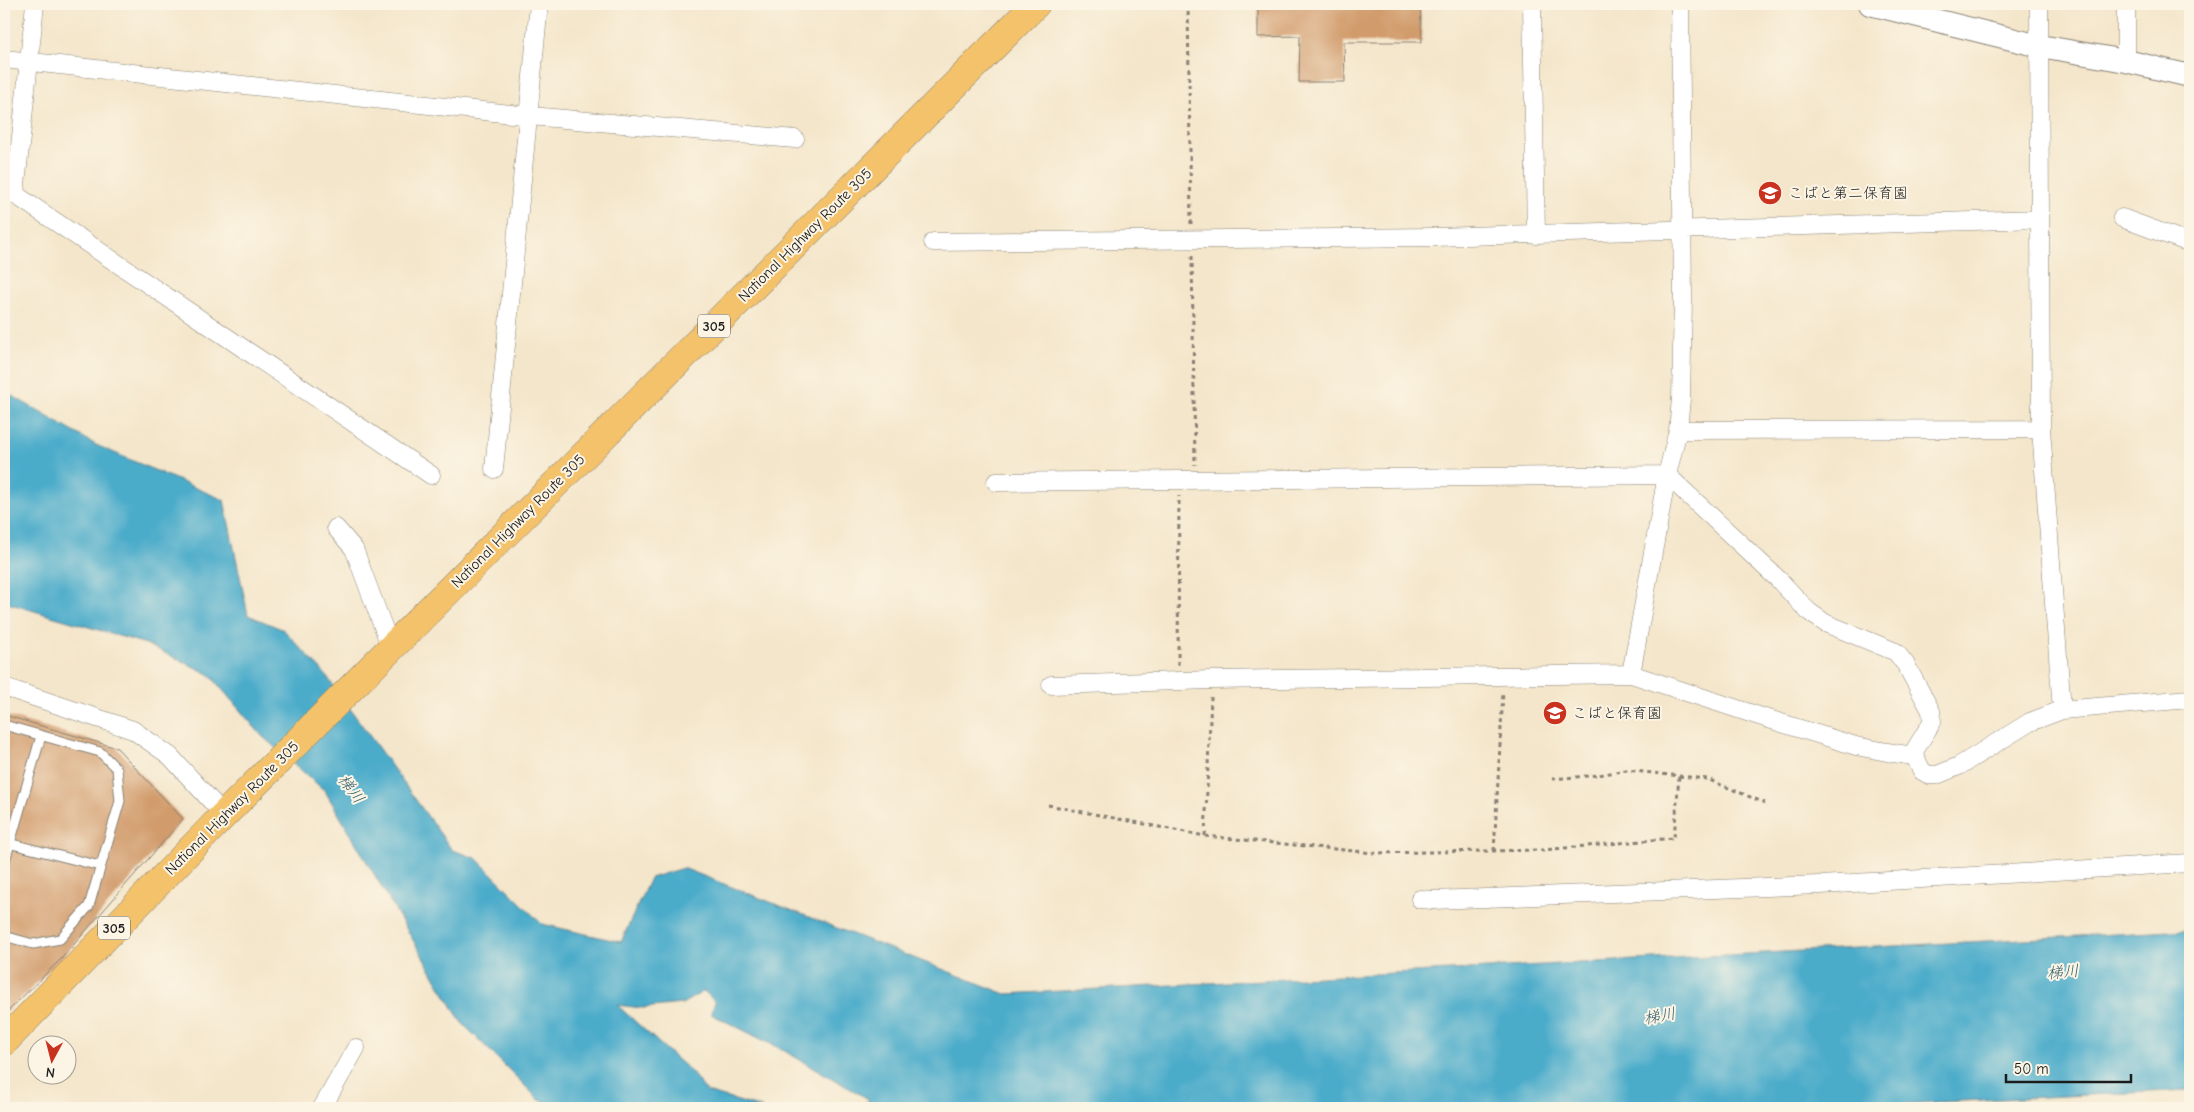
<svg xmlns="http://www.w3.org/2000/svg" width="2194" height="1112" font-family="'Comic Neue','Klee One',sans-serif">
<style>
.water{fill:#4bacca;stroke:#346473}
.building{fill:#d19b6c}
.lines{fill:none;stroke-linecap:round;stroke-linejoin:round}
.service-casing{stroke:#888174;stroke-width:11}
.minor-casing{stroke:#888174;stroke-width:19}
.tertiary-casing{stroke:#888174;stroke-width:24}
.trunk-casing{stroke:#888174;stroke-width:29}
.path{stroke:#888174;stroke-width:3;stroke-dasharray:4 4;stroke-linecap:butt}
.service{stroke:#fff;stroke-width:9}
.minor{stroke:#fff;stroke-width:18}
.tertiary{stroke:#fff;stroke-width:22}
.trunk{stroke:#f4c26a;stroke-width:28}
.labels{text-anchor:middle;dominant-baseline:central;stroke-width:4;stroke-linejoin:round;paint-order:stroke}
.shield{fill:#fcf5e5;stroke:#5f5d58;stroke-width:1}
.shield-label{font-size:14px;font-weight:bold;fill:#1c1c1c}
.poi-label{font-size:15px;fill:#1c1c1c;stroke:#fcf5e5;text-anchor:start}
.street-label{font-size:15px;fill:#1c1c1c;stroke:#fcf5e5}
.water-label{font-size:16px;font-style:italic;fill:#315d6a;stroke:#fcf5e5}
</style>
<rect width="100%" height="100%" fill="#fcf5e5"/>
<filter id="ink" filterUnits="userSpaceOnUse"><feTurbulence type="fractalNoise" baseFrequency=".02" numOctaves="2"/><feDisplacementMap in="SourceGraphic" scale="10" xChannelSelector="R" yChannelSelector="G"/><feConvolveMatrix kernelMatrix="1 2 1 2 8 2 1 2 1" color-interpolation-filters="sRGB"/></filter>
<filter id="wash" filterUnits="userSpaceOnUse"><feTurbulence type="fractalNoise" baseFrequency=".0096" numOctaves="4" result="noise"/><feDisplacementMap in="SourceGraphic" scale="20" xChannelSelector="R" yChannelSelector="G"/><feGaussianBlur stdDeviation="1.12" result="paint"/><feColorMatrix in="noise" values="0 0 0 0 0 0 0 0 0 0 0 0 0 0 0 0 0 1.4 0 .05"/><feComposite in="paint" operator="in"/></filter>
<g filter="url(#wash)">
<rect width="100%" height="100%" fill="#f4e6cb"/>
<path class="water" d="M4,391l92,54 128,55 24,115 36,15 41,44 127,176 24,8 66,66 79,18 29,-64 33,-10 323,126 1184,-64v160l-375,18h-961l16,-8 -89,-51 -70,-35 4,-12 -11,-11 -22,13 -40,4 -25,-3 74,67 16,20 55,16h-207l-17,-9 -76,-76 -137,-232 -63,-55 -53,-62 -63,-30 -142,-42z"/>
<g id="blocks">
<path class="building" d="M1258,4h162l2,38h-78l1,40h-46l1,-46 -42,1z
M4,715l113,33 66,71 -121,139 -58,57z"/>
</g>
</g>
<g filter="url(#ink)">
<use href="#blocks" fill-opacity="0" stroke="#888174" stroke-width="1"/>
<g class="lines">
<g class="service-casing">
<path id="service" d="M4,725l96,27 17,17 3,32 -31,105 -29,33 -27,5 -29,-8
M4,842l96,24
M4,864l37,-128"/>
</g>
<g class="minor-casing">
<path id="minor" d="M1532,4l4,231
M2039,4l2,425 21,281
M2126,4v57
M4,59l526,57 265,23
M4,187l427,288
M15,194l20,-190
M2122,218l68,25
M933,242l502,-5 605,-18
M1678,430l363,-1
M494,469l45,-465
M996,482l671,-7 112,105 29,31 17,12 71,29 10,13 25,46 1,11 -19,31 -6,2 -20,-3 -31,-6 -94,-29 -131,-43 -419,6 -161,5
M336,528l18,21 37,99
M1631,674l36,-199 11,-45 3,-31 2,-100 -3,-295
M4,687l129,43 37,26 54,59
M1913,753l9,18 7,4h8l22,-9 71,-44 32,-12 128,-11
M1420,899l13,1 387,-15 370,-22
M322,1108l34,-60"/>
</g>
<g class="tertiary-casing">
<path id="tertiary" d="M1870,4l170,42 86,15 64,15"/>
</g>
<g class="trunk-casing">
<path id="trunk" d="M4,1042l220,-227 812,-811"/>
</g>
<path class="path" d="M1188,4l3,221
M1192,256l3,209
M1178,665l1,-169
M1552,779l47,-4 27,-5 53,6 28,3 58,24
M1048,805l157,31 169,17 169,-3 131,-12 5,-62
M1205,836l6,-139
M1494,851l9,-159"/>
<use href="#service" class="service"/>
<use href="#minor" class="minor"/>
<use href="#tertiary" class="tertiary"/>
<use href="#trunk" class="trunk"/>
</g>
</g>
<defs>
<g id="school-disc" transform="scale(1.25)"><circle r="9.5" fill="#c8321e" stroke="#fcf5e5"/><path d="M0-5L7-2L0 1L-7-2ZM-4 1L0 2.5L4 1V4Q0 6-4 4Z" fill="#fff"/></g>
</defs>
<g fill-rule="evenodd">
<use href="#school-disc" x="1770" y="193"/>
<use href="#school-disc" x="1555" y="713"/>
</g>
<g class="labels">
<g class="shield">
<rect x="698" y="314.5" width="32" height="23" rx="4"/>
<rect x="98" y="916.5" width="32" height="23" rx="4"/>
</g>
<g class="shield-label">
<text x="714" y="326">305</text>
<text x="114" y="928">305</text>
</g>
<g class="poi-label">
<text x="1788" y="193">こばと第二保育園</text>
<text x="1572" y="713">こばと保育園</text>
</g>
<g class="street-label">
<text transform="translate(805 235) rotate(-45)">National Highway Route 305</text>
<text transform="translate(518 521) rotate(-45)">National Highway Route 305</text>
<text transform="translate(232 808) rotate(-45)">National Highway Route 305</text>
</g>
<g class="water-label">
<text transform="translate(351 789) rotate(53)">梯川</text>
<text transform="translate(2063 972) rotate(-5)">梯川</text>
<text transform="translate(1660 1016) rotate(-10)">梯川</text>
</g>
</g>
<rect width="2194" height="1112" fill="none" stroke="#fcf5e5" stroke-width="20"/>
<g transform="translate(52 1060) rotate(187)"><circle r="24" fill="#fcf5e5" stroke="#a29e95"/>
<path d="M0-4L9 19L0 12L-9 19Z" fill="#c8321e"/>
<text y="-8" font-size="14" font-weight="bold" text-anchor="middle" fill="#1c1c1c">N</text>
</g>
<path d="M2006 1074v8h125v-8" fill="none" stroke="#1c1c1c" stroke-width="2.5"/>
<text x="2014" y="1074" font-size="15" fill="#1c1c1c" stroke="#fcf5e5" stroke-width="4" paint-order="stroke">50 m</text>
</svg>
